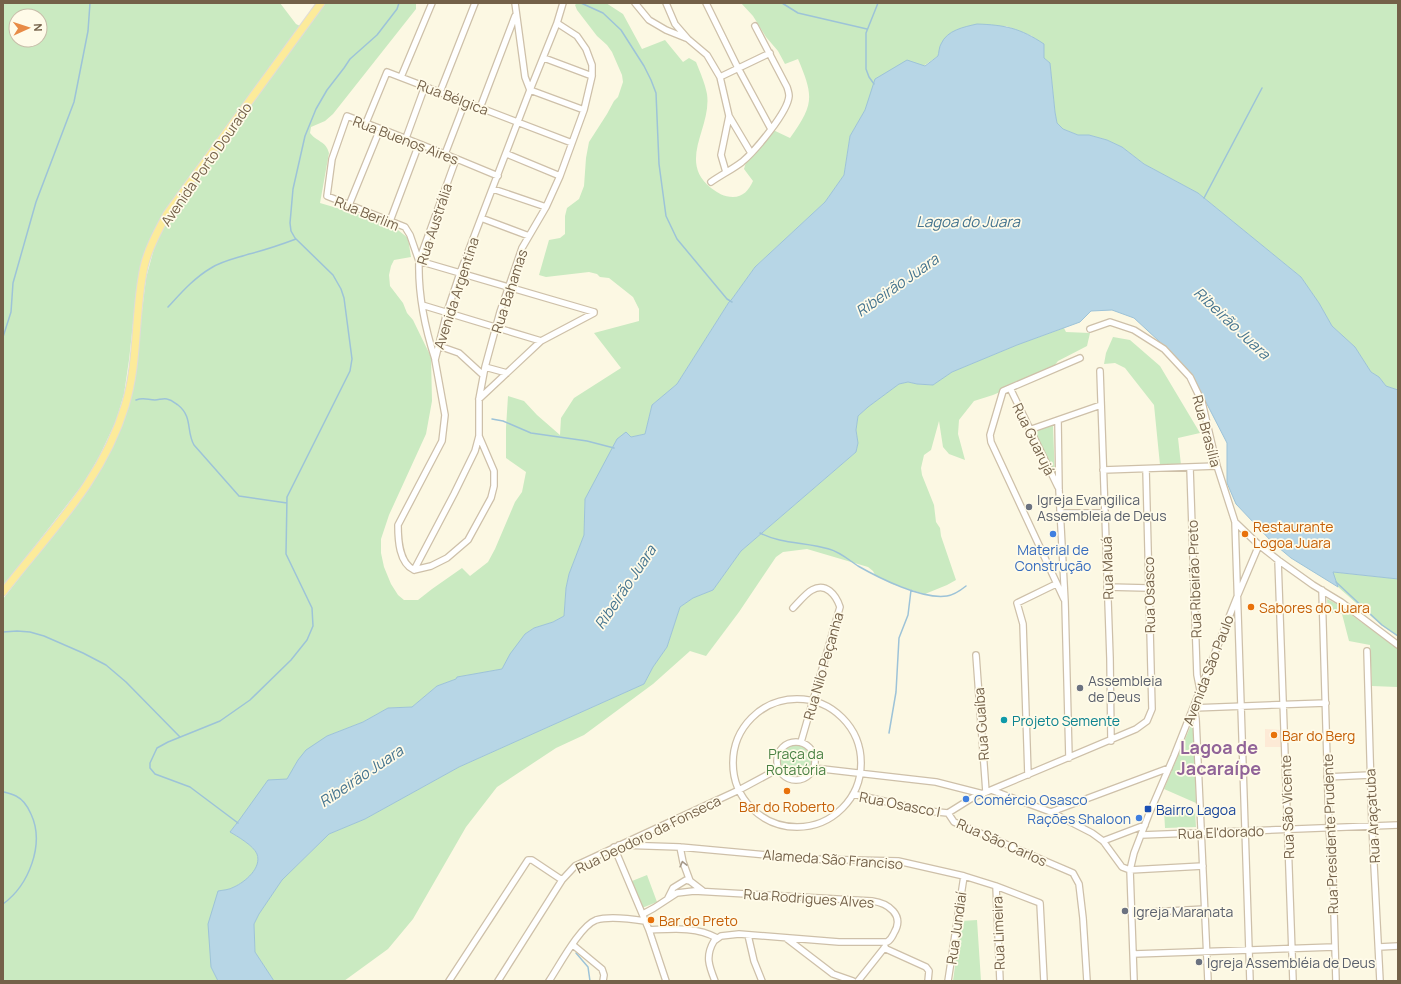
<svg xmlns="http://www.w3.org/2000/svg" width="1401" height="984" font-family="Manrope,sans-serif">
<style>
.commercial{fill:#fdead6}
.green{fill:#caeac1;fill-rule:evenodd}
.water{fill:#b7d6e6;stroke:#9dc3d8}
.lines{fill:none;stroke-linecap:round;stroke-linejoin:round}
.stream{stroke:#9dc3d8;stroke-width:1.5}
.minor-casing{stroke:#cec0a9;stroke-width:8}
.major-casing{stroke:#e0dcd7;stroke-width:9}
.minor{stroke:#fff;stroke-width:5.5}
.major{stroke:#fceb9a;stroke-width:7}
.oneway{stroke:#a59889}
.worship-dot{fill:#6b7280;stroke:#fffbe9;stroke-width:1.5}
.shop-dot{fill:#3f7fe0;stroke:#fffbe9;stroke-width:1.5}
.food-dot{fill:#e8710a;stroke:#fffbe9;stroke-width:1.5}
.culture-dot{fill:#0f9aa8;stroke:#fffbe9;stroke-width:1.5}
.transit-dot{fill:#1a4fb4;stroke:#fffbe9;stroke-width:1.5}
.labels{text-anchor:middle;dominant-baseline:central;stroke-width:3.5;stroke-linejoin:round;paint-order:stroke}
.street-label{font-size:14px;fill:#746149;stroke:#fffbe9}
.worship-label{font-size:14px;fill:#5b616d;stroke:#fffbe9;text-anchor:start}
.food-label{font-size:14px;fill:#c56008;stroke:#fffbe9;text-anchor:start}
.shop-label{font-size:14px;fill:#366cbe;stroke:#fffbe9}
.culture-label{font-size:14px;fill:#0d838f;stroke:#fffbe9;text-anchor:start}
.park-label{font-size:14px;fill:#498043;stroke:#fffbe9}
.transit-label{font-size:14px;fill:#164399;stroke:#fffbe9;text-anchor:start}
.water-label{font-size:15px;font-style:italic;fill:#45748f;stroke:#fffbe9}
.district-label{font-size:18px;font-weight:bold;fill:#916498;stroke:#fffbe9}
</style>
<rect width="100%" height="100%" fill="#fcf8e3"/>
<path class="commercial" d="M1265,729l17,1 2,17h-19z"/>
<path class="green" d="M3,3h277l16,21 4,2 -130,177 -14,25 -7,15 -13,53 -7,64 -5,34 -8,27 -16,34 -16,28 -81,104zM16,16h24v24h-24z
M325,3h91v6l-83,105 -8,7 -14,6 -1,6c7,9 16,8 19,20l-9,50 61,18 12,5 15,12 3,19 -17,3 -3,6 -2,9 1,11 13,17 4,10 6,7 18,37 1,44 -6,33 -37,81 -8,24v14l3,14 7,17 7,11 6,5h14l14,-11 30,-21 8,8 18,-14 7,-13 20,-47 7,-10 4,-20 -20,-14v-30l2,-32 16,5 13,14 23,20 1,-17 13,-20 47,-30 -27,-35 45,-12v-12l-6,-12 -24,-19 -9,-1 -3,-3 -8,-2 -43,5 -7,-2 10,-35 11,-2 5,-4v-18l2,-8 12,-9 5,-13 2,-28 3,-16 18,-28 7,-13 4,-4 5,-15 -1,-7 -10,-23 -5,-7 -10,-9 -20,-26 -2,-5 2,-2h29l17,11 19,35 23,-9 18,22 6,-4 7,4c4,10 9,21 11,32 5,34 -30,67 4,94 7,5 13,9 22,9 10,0 16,-7 20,-16l-9,-12 2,-7 25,-33 19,9c24,-34 24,-41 8,-79l-13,5 -7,-13 -12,-14 -13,-21 -12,-13h657v387l-12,-4 -7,-9 -8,-5 -16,-25 -23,-21 -13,-23 -18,-26 -103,-84 -54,-29 -22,-17 -15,-7 -18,-5h-11l-15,-6 -6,-6 -2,-11 -5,-49 -6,-5 -12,-22 -26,-10 -65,18 -3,12 -71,49 -2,5 -15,26 -6,39 -19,27 -70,65 -23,32 -3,3 -52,82 -25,21 -7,29 -14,3 -31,35 -15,27 -1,36 -15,39 -3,14 -2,28 -11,6 -19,6 -9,6 -23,35 -44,8 -2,2 -19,7 -25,21 -24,1 -25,14 -36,14 -29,24 -11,20 -47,39 -10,13c7,4 24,14 27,22 5,15 -12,28 -23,33 -5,3 -11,3 -16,4l-7,76 7,14h-215v-382l86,-112 18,-29 29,-97 10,-83 9,-33 7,-14 14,-24z
M1064,328l2,4 24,1 -3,13 -29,15 -8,10 -57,24 -19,6 -15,19 -1,14 7,26 -16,-6 -6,-7 -4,-26 -8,29 -7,5 -3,13 1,7 12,30 2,17 4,6 1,8 15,44 -9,5 -22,9 -33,-10 -17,-9 -2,-4 -5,-4 -61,-18 -24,3 -7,5 -37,55 -33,44 -16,-5 -37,33 -69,51 -28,13 -59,39 -31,40 -53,92 -25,30 -44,32h-70l-19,-29 -1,-28 5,-10 23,-34 47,-46 36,-15 94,-52 185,-83 9,-17 14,-20 13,-40 13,-9 20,-8 28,-39 115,-99 2,-9 -2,-13 2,-14 10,-9 31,-23 9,-2 9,2 16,1 19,-13 65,-27z
M1113,337l17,3 30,26 40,67 -22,5 3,27h-21l-6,-60 -29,-37 -10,-5 -11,1 2,-11z
M1053,425l2,55 -21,-48z
M1332,572l66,7v58l-17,-12 -43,-38z
M1327,599l8,4 63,46 -1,38 -25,-1 -2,-41 -21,-4 -7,-27 -14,-2z
M1194,718l2,85 -32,-14z
M779 760a17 17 0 1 1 34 0a17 17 0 1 1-34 0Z
M1195,809l1,18 -31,1 -1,-18z
M647,875l10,27 -15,6 -10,-27z
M977,920l4,61h-28l8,-60z"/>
<path class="water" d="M977,24c28,1 43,4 67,20v14l6,5 5,49 2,11 6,6 15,6h11l18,5 15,7 22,17 54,29 103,84 18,26 13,23 23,21 16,25 8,5 7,9 12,4v189l-65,-7 5,15 -47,-29 -19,-16 -36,-38 -9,-21v-40l-34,-66 -20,-23 -39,-36 -22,-8 -21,1 -11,11 -63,23 -65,27 -19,13 -16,-1 -9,-2 -9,2 -31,23 -10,9 -2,14 2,13 -2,9 -115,99 -28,39 -20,8 -13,9 -13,40 -14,20 -9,17 -185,83 -94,52 -36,15 -47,46 -23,34 -5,10 1,28 19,29h-56l-7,-14 -3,-43 10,-33c5,-1 11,-1 16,-4 11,-5 28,-19 23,-33 -3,-8 -20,-18 -27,-22l10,-13 28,-39 19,-1 11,-19 8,-10 21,-14 36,-14 25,-14 24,-1 25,-21 19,-7 1,-2 45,-8 8,-15 15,-20 9,-6 19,-6 11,-6 2,-28 3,-14 15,-39 1,-36 32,-60 9,-7 5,5 14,-3 7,-29 25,-21 52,-82 3,-3 23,-32 70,-65 19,-27 6,-39 15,-26 10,-31 32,-19 18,6 13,-10c1,-3 1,-9 3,-12 6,-14 23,-17 36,-20z"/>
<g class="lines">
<path class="stream" d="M581,3l22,10 18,17 23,36 7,14 5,13 3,71 7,52 11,23 50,60 5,3
M782,3l16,10 69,16
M874,84l-5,-7 -3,-8v-36l12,-30
M1204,198l58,-110
M168,307c13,-14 26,-29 43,-39 11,-7 26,-10 38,-14 16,-4 31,-9 47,-15
M3,337l8,-25 2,-29 23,-81 38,-100 14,-71 2,-28
M136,400c8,-3 12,0 19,0 4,0 8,-2 12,-1 5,1 8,4 11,6 15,12 8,26 16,40l45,51 48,7
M492,419l11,2 28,12 56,8 27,7
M760,533c21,11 47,9 69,16 11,3 20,11 29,17 21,12 65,34 89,30 7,-1 14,-6 19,-10
M1336,582l46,43 16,11
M3,632l14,-1 13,1 14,4 39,17 23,12 20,17 54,55
M889,733l7,-41 3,-54 9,-23 3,-25
M238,823l-48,-36 -35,-13 -5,-6v-5l7,-15 11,-6 52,-21 30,-21 41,-40 16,-20 6,-14 -1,-18 -26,-54 1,-57 63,-126 2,-12 -8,-61 -3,-9 -8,-14 -38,-37 -4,-7 -1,-8 3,-34 12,-53 11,-27 11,-19 17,-22 6,-9 27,-24 20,-26 2,-6
M3,904c26,-19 42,-60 28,-90 -3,-7 -7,-14 -15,-18 -4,-2 -8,-3 -12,-4
M576,953l12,14 2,14"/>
<g class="minor-casing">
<path id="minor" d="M563,3l-6,20 -27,67 54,20
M635,3l14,17 17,10 20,8
M666,3l9,21 13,15 19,16 13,22 9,39 -8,39 5,17
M706,3l32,65 33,61
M544,58l48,18
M401,77l31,-74
M720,77l50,-24
M440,92l35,-89
M480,108l35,-92
M729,116l22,37
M366,123l21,-51 185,71
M406,138l19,-52
M445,154l20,-52
M507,154l53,22
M711,182c10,-7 22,-13 31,-20 13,-11 46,-50 47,-66 0,-3 -1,-6 -2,-9l-32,-61
M493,189l53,18
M349,205l31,-76
M481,218l48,18
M390,221l29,-77
M419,261l-9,-26 -5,-8 -78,-31 5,-37 15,-43c51,19 101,39 151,60
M419,261l175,51
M422,305l119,36
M1090,329l20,-7 24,8 30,19 26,28 12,25 15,64 18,56 24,23 19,15 35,25 28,17 57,43
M439,346l20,7 24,22
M435,359c-10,-31 -17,-65 -16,-98l37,-102
M485,367l22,6
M1100,371l10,287 1,83
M1010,388l48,99
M479,399l62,-58 53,-28v-1
M1058,420l1,70 6,112 4,156
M1029,430l72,-25
M479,436l15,35v15l-3,12 -23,42 -21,18 -16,8 -17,4c-15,-7 -16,-30 -16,-45l44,-84 3,-26 -10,-55 12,-48 13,-39 70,-183 -5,-13 -10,-74
M1190,468l7,207 3,15
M1103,470l114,-4
M1061,513h43
M1235,522l15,459
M1278,560l15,421
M414,570l40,-76 21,-43 4,-15v-37l6,-32 15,-55 22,-64 24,-41 14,-31 24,-66 8,-34v-11l-6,-16 -9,-13 -20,-13
M1107,587l41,1
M1322,590l7,238 4,50 3,103
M1064,599l-73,-157 -1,-7 13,-44 77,-33
M793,608c5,-5 13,-15 19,-18 14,-8 24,5 28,17l-39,135
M1367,651l5,175 8,155
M976,655l10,137
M733 763a64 64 0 1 1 128 0a64 64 0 1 1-128 0Z
M1193,708l133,-5
M1194,708l2,11 12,262
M777 761a19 19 0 1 1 38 0a19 19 0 1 1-38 0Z
M814,768l122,14 47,12
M1028,775l-5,-151 -6,-21 39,-19
M1327,777l43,-2
M991,790l60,22 41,21 11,8 19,26 8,3 73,-4
M853,794l74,17 21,2
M1051,812l118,-44
M1141,835l257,-10
M1103,841l42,-16
M619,845l61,2 129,12 89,2 66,15 32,10 44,17 4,78
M614,847l35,83 17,51
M680,847l3,15 7,19
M996,886l4,95
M668,898l5,-10 13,-8 4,1 13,10
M1132,913l73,-4
M643,914l11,-6 23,-15 17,-2 178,10c16,2 33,14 22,32 -2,4 -3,7 -7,9h-48l-100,-8 -18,2 -7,5c-9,15 -5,25 1,40
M649,930c22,-1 47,-4 68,8
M748,935l6,26 8,20
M786,938l47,36 20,7
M573,945l29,24 2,6 -1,6
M1379,947l19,-1
M884,948l42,19 3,4 -1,10
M1134,954l200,-7
M449,981l79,-121h4l30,20
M498,981l64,-101 13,-14 164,-76 39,-21
M549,981c10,-15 31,-55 47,-61 13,-4 36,-1 49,1
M858,981l27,-34
M948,981l16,-105
M1087,981l-4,-63 -4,-34 -6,-11 -119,-51 -6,-9 24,-15 164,-69 11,-8 5,-12 -6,-240
M1134,981l-4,-111 4,-17 15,-39 25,-58 63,-159 22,-52"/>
</g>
<g class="major-casing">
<path id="major" d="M3,592c47,-61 99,-110 122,-186 14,-45 9,-93 19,-139 4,-18 14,-36 23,-53l154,-211"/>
</g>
<use href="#minor" class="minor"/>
<use href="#major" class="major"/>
</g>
<defs><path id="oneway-chevron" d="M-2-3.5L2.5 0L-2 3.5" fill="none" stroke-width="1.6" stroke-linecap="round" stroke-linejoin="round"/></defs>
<use class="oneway" href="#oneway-chevron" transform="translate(683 864) rotate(-104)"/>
<g class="worship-dot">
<circle cx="1029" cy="507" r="4"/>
<circle cx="1080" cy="688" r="4"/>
<circle cx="1125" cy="911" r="4"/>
<circle cx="1199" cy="962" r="4"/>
</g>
<g class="shop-dot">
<circle cx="1053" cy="534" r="4"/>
<circle cx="966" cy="799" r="4"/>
<circle cx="1139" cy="818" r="4"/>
</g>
<g class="food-dot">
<circle cx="1245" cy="534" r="4"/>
<circle cx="1251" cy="607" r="4"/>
<circle cx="1274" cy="735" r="4"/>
<circle cx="787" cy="791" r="4"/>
<circle cx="651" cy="920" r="4"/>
</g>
<circle class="culture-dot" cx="1004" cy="720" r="4"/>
<rect class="transit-dot" x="1144" y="805" width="8" height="8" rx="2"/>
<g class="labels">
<g class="street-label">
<text transform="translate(453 97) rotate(21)">Rua Bélgica</text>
<text transform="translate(406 140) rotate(21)">Rua Buenos Aires</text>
<text transform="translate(206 164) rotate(-55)">Avenida Porto Dourado</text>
<text transform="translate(367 213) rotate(22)">Rua Berlim</text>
<text transform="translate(434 224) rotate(-72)">Rua Austrália</text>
<text transform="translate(509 291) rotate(-72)">Rua Bahamas</text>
<text transform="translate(456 293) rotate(-72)">Avenida Argentina</text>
<text transform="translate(1207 431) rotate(75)">Rua Brasília</text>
<text transform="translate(1034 439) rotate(64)">Rua Guarujá</text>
<text transform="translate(1107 568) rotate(-92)">Rua Mauá</text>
<text transform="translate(1194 579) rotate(-92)">Rua Ribeirão Preto</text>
<text transform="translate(1149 595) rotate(-91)">Rua Osasco</text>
<text transform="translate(823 666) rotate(-74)">Rua Nilo Peçanha</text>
<text transform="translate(1208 670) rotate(-69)">Avenida São Paulo</text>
<text transform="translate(981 724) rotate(-94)">Rua Guaíba</text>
<text transform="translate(900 804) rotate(11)">Rua Osasco I</text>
<text transform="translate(1287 807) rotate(-92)">Rua São Vicente</text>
<text transform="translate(1372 816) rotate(-93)">Rua Araçatuba</text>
<text transform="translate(1221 832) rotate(-2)">Rua El'dorado</text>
<text transform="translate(648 834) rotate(-26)">Rua Deodoro da Fonseca</text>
<text transform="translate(1330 834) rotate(-92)">Rua Presidente Prudente</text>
<text transform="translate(1002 842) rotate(24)">Rua São Carlos</text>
<text transform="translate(833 859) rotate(4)">Alameda São Franciso</text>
<text transform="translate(809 898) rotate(4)">Rua Rodrigues Alves</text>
<text transform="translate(956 928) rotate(-82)">Rua Jundiaí</text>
<text transform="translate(998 933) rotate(-92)">Rua Limeira</text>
</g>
<g class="worship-label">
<text x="1037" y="499">Igreja Evangilica<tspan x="1037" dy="16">Assembleia de Deus</tspan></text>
<text x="1088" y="680">Assembleia<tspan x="1088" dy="16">de Deus</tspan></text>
<text x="1133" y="911">Igreja Maranata</text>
<text x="1207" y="962">Igreja Assembléia de Deus</text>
</g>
<g class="food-label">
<text x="1253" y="526">Restaurante<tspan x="1253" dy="16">Logoa Juara</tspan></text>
<text x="1259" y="607">Sabores do Juara</text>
<text x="1282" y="735">Bar do Berg</text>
<text x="787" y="806" text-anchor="middle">Bar do Roberto</text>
<text x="659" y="920">Bar do Preto</text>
</g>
<g class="shop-label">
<text x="1053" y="549">Material de<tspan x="1053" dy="16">Construção</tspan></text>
<text x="974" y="799" text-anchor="start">Comércio Osasco</text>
<text x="1131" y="818" text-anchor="end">Rações Shaloon</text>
</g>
<g class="culture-label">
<text x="1012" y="720">Projeto Semente</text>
</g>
<g class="park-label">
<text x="796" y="753">Praça da<tspan x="796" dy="16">Rotatória</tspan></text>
</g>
<g class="transit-label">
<text x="1156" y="809">Bairro Lagoa</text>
</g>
<g class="water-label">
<text x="968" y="221">Lagoa do Juara</text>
<text transform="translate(897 285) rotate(-35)">Ribeirão Juara</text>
<text transform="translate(1232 323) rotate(43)">Ribeirão Juara</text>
<text transform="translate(625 587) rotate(-56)">Ribeirão Juara</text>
<text transform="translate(361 776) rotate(-34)">Ribeirão Juara</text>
</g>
<g class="district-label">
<text x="1219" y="747">Lagoa de<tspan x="1219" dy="21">Jacaraípe</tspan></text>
</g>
</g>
<rect width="1401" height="984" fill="none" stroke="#746149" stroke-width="8"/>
<g transform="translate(28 28) rotate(87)"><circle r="19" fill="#fffbe9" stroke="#c7bda9"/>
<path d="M0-3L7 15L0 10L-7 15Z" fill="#e88b46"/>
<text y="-6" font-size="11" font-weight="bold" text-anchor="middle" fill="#746149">N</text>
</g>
</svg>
